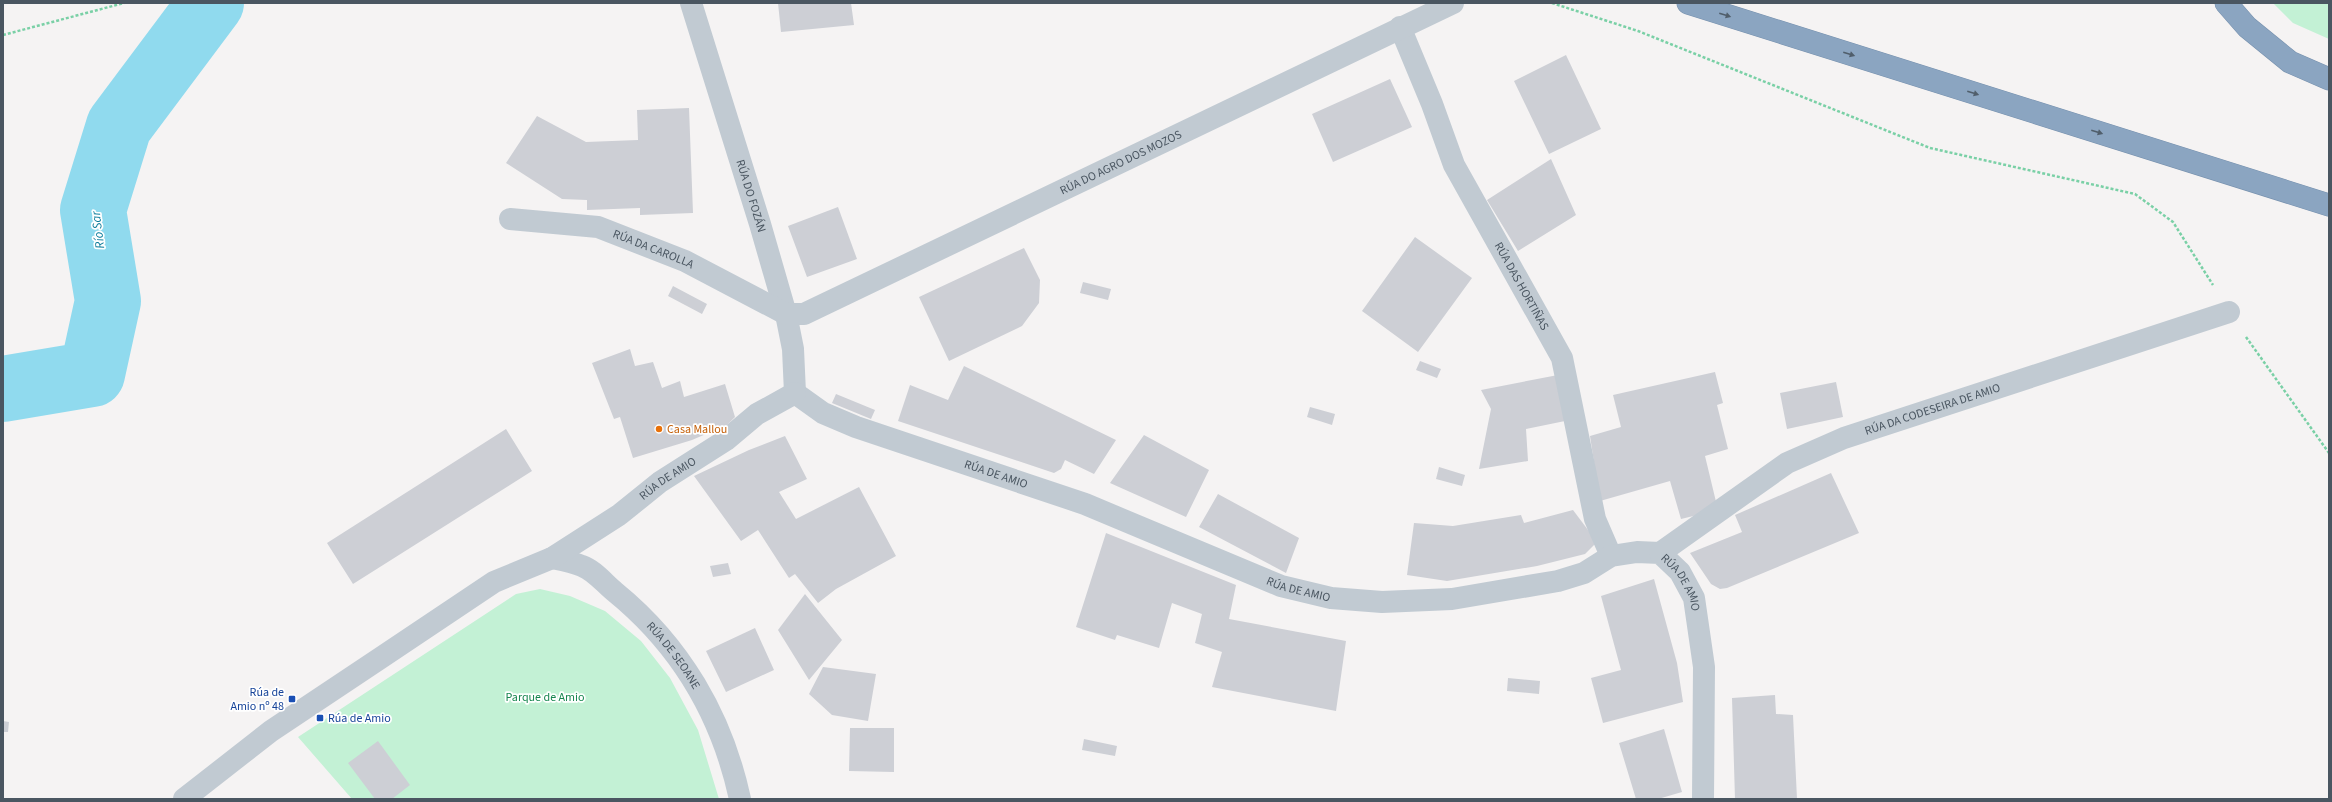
<svg xmlns="http://www.w3.org/2000/svg" width="2332" height="802" font-family="'Source Sans 3',sans-serif">
<style>
.green{fill:#c3f1d5}
.lines{fill:none;stroke-linecap:round;stroke-linejoin:round}
.river{stroke:#90daee;stroke-width:66}
.building{fill:#cdcfd5}
.highway-casing{stroke:#7690ad;stroke-width:23}
.path{stroke:#7ad0a6;stroke-width:2.5;stroke-dasharray:3 2;stroke-linecap:butt}
.minor{stroke:#c1cad2;stroke-width:22}
.highway{stroke:#8ba5c1;stroke-width:22}
.oneway{fill:#505e6b}
.food-dot{fill:#e8710a;stroke:#fff;stroke-width:1.5}
.transit-dot{fill:#1a4fb4;stroke:#fff;stroke-width:1.5}
.labels{text-anchor:middle;dominant-baseline:central;stroke-width:3.5;stroke-linejoin:round;paint-order:stroke}
.street-label{font-size:12px;fill:#4a5661;stroke:#fff}
.food-label{font-size:12px;fill:#c56008;stroke:#fff;text-anchor:start}
.transit-label{font-size:12px;fill:#164399;stroke:#fff;text-anchor:end}
.park-label{font-size:12px;fill:#17864f;stroke:#fff}
.water-label{font-size:13px;font-style:italic;fill:#0c7c9b;stroke:#fff}
</style>
<rect width="100%" height="100%" fill="#f5f3f3"/>
<path class="green" d="M2273,3h56v36l-36,-16z
M540,589l30,7 35,15 36,30 29,37 28,52 21,69h-367l-54,-62 218,-143z"/>
<g class="lines">
<path class="river" d="M3,389l89,-15 16,-73 -15,-91 26,-84 92,-123"/>
</g>
<path class="building" d="M778,3h73l3,22 -73,7z
M1566,55l35,74 -52,25 -35,-73z
M1390,79l22,48 -79,35 -21,-48z
M689,108l4,105 -53,2v-7l-53,2v-10l-25,-1 -56,-36 31,-47 49,26 52,-2 -1,-30z
M1551,159l25,56 -58,36 -31,-51z
M838,207l19,52 -50,18 -19,-51z
M1415,237l57,41 -54,74 -56,-41z
M1024,248l16,32 -1,23 -17,23 -73,35 -30,-64z
M1083,282l28,7 -3,11 -28,-7z
M673,286l34,18 -5,10 -34,-18z
M630,349l5,17 18,-4 9,26 18,-7 4,16 41,-13 10,33 -8,8 -35,15 -59,18 -13,-41 -6,2 -22,-56z
M1420,361l21,8 -4,9 -21,-8z
M964,366l152,74 -22,34 -29,-14 -4,9 -7,4 -156,-52 12,-36 38,15z
M1715,372l8,31 -6,2 11,44 -23,7 13,54 -37,9 -11,-38 -70,20 -10,-65 31,-9 -8,-32z
M1558,375l7,46 -39,8 2,32 -49,8 12,-60 -10,-19z
M1836,382l7,35 -56,12 -7,-36z
M836,394l39,16 -4,9 -39,-16z
M1310,407l25,7 -3,11 -25,-8z
M506,429l26,42 -179,113 -26,-41z
M1144,435l65,35 -23,47 -76,-34z
M785,436l22,43 -28,13 17,27 63,-32 37,69 -60,33 -18,14 -23,-29 -6,4 -31,-48 -17,11 -47,-65 55,-26z
M1439,467l26,8 -3,11 -26,-7z
M1831,473l28,60 -132,55 -7,1 -9,-5 -21,-31 52,-21 -7,-17z
M1218,494l81,44 -13,35 -87,-46z
M1573,510l24,32 -12,12 -48,12 -90,15 -40,-6 7,-52 39,3 68,-11 3,8z
M1106,533l130,52 -7,34 117,22 -10,70 -124,-24 10,-35 -27,-9 7,-29 -30,-11 -13,45 -42,-13 -2,5 -39,-13z
M728,563l3,11 -18,3 -3,-11z
M1654,579l23,84 6,39 -80,21 -12,-45 30,-8 -20,-74z
M805,594l37,46 -33,40 -31,-50z
M755,628l19,42 -48,22 -20,-41z
M823,667l53,7 -8,47 -36,-6 -23,-21z
M1508,678l32,3 -1,13 -32,-3z
M1775,695l1,19 17,1 4,84h-62l-3,-101z
M3,721l6,1 -1,10h-5z
M850,728h44v44l-45,-1z
M1664,729l18,63 -24,7h-22l-17,-56z
M1084,739l33,7 -2,10 -33,-6z
M378,741l32,44 -18,14h-17l-27,-36z"/>
<g class="lines">
<g class="highway-casing">
<path id="highway" d="M1688,3l641,202
M2226,3l21,24 43,35 39,17"/>
</g>
<path class="path" d="M1552,3l86,28 292,117 205,46 38,28 40,63
M3,35l121,-32
M2246,337l83,116"/>
<g class="minor">
<path id="s1" d="M691,3l69,221 26,90 7,35 2,44"/>
<path id="s2" d="M1400,27l32,77 22,61 108,193 33,161 16,37"/>
<path id="s3" d="M510,219l88,8 87,34 101,53h18l649,-311"/>
<path id="s4" d="M795,393l28,20 33,14 229,77 196,82 50,12 51,4 70,-3 106,-18 26,-8 27,-17 26,-4 23,1 20,19 14,26 10,69 -1,132"/>
<path id="s5" d="M1660,553l127,-90 57,-25 385,-126"/>
<path id="s6" d="M552,558c10,2 21,4 30,8 12,4 23,18 33,26 65,53 107,124 125,207"/>
<path id="s7" d="M184,799l87,-68 108,-72 115,-77 58,-24 67,-43 41,-33 66,-42 31,-26 38,-21"/>
</g>
<use href="#highway" class="highway"/>
</g>
<defs><path id="oneway-solid" d="M-6-.8H1V-3.2L6.5 0L1 3.2V.8H-6Z"/></defs>
<g class="oneway">
<use href="#oneway-solid" transform="translate(1725 15) rotate(17)"/>
<use href="#oneway-solid" transform="translate(1849 54) rotate(17)"/>
<use href="#oneway-solid" transform="translate(1973 93) rotate(17)"/>
<use href="#oneway-solid" transform="translate(2097 132) rotate(17)"/>
</g>
<circle class="food-dot" cx="659" cy="429" r="4"/>
<g class="transit-dot">
<rect x="288" y="695" width="8" height="8" rx="2"/>
<rect x="316" y="714" width="8" height="8" rx="2"/>
</g>
<g class="labels">
<g class="street-label">
<text stroke="none"><textPath href="#s3" startOffset="665">RÚA DO AGRO DOS MOZOS</textPath></text>
<text stroke="none"><textPath href="#s1" startOffset="202">RÚA DO FOZÁN</textPath></text>
<text stroke="none"><textPath href="#s3" startOffset="148">RÚA DA CAROLLA</textPath></text>
<text stroke="none"><textPath href="#s2" startOffset="287">RÚA DAS HORTIÑAS</textPath></text>
<text stroke="none"><textPath href="#s5" startOffset="311">RÚA DA CODESEIRA DE AMIO</textPath></text>
<text stroke="none"><textPath href="#s4" startOffset="218">RÚA DE AMIO</textPath></text>
<text stroke="none"><textPath href="#s7" startOffset="582">RÚA DE AMIO</textPath></text>
<text stroke="none"><textPath href="#s4" startOffset="950">RÚA DE AMIO</textPath></text>
<text stroke="none"><textPath href="#s4" startOffset="542">RÚA DE AMIO</textPath></text>
<text stroke="none"><textPath href="#s6" startOffset="160">RÚA DE SEOANE</textPath></text>
</g>
<g class="food-label">
<text x="667" y="429">Casa Mallou</text>
</g>
<g class="transit-label">
<text x="284" y="692">Rúa de<tspan x="284" dy="14">Amio nº 48</tspan></text>
<text x="328" y="718" text-anchor="start">Rúa de Amio</text>
</g>
<g class="park-label">
<text x="545" y="697">Parque de Amio</text>
</g>
<g class="water-label">
<text transform="translate(98 230) rotate(-97)">Río Sar</text>
</g>
</g>
<rect width="2332" height="802" fill="none" stroke="#4a5661" stroke-width="8"/>
</svg>
